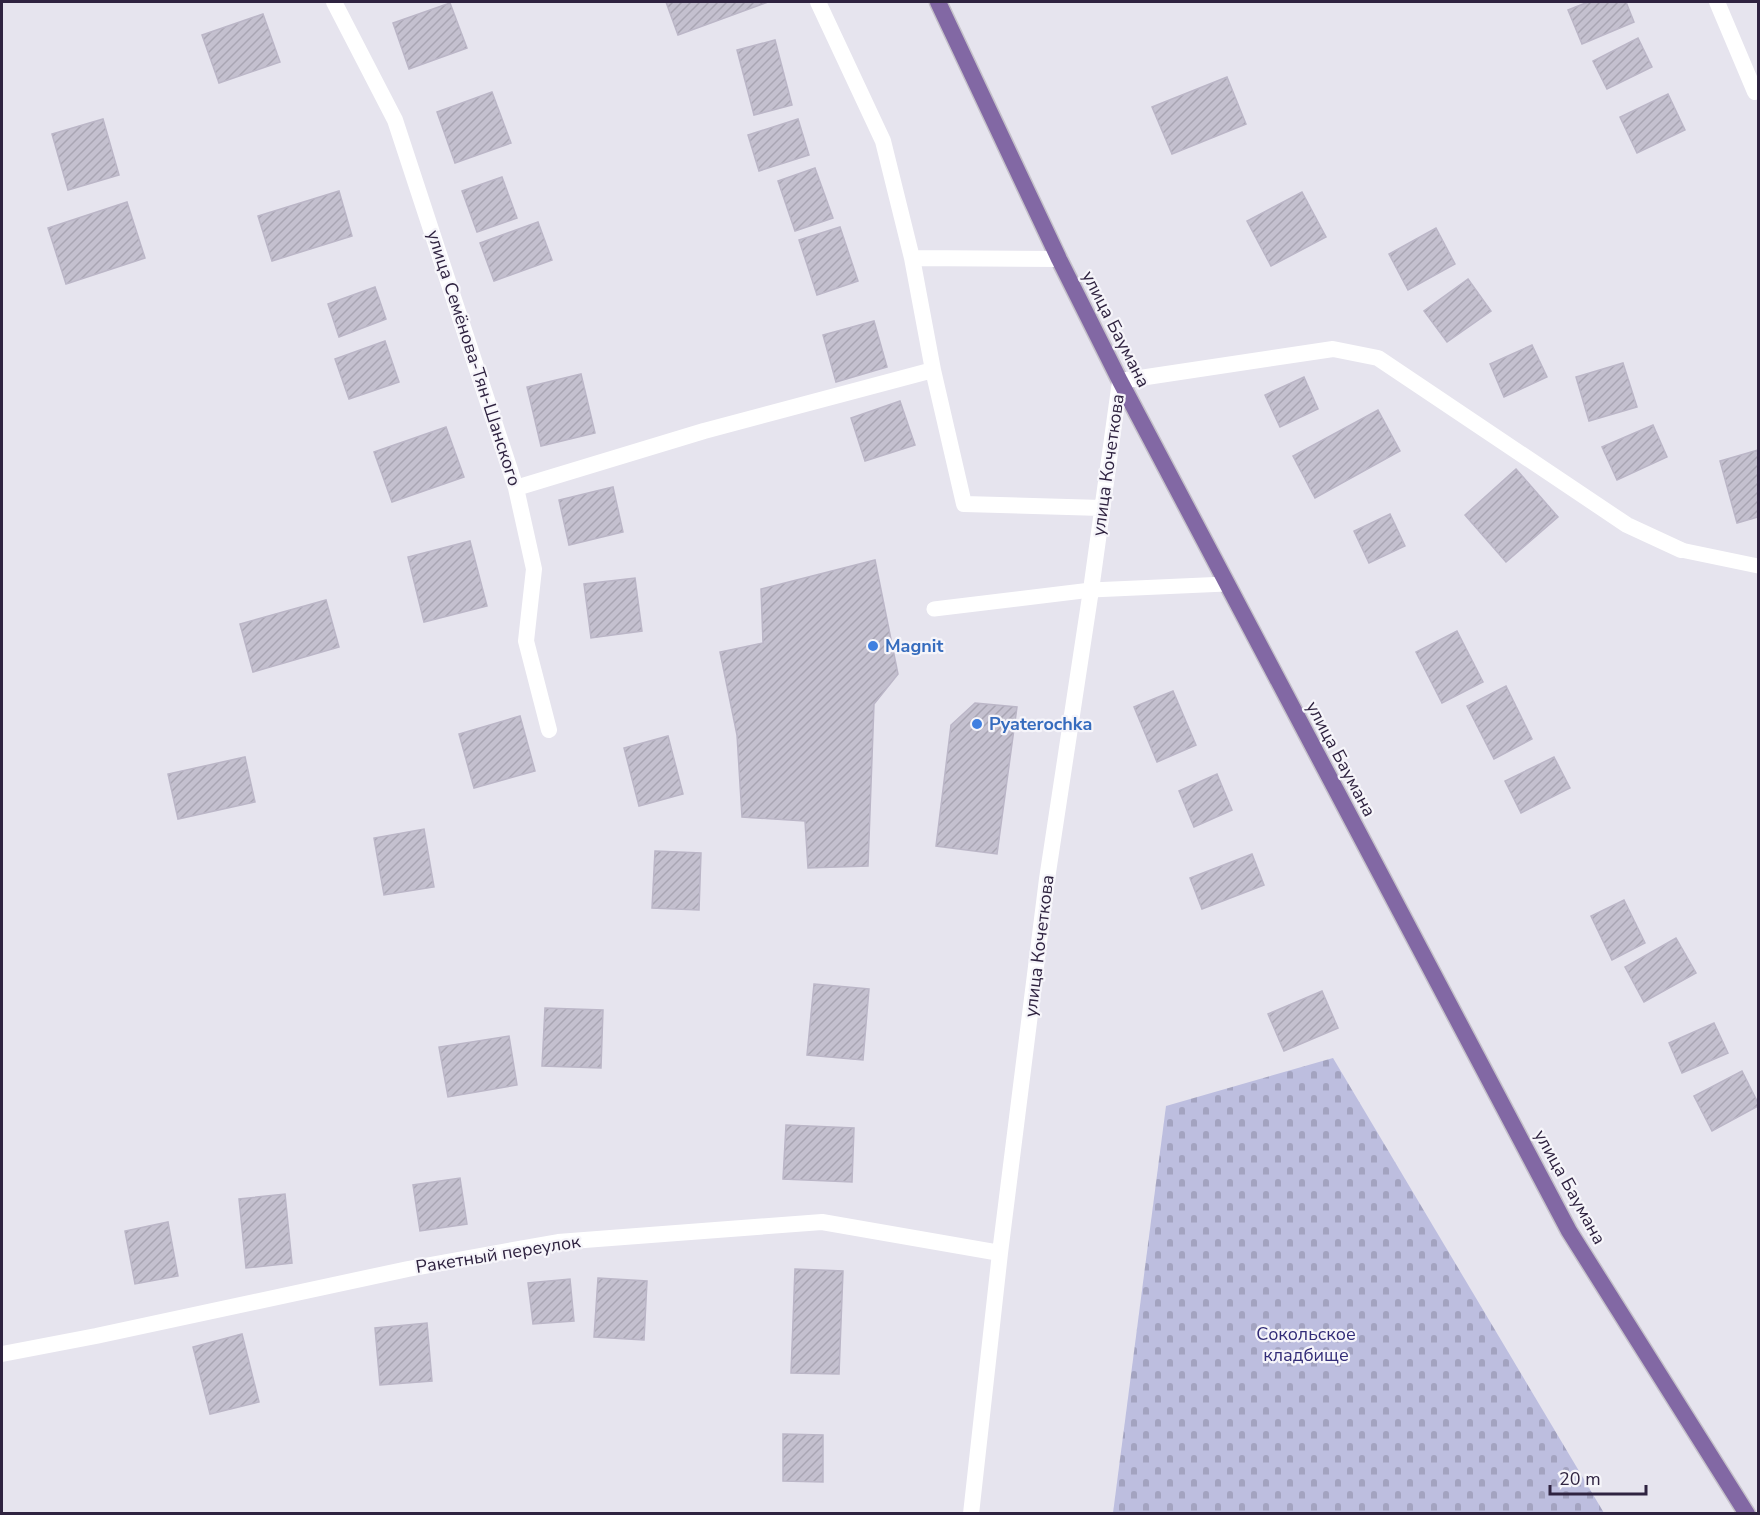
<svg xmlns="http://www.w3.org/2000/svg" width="1760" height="1515" font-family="'Nunito Sans',sans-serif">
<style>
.cemetery{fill:url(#cemetery-stones)}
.building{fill:url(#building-hatch);stroke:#bbb6c7;stroke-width:1.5}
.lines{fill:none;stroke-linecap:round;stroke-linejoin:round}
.primary-casing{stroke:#c5c1ca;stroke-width:19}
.service{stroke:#fff;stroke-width:15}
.minor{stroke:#fff;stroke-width:16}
.primary{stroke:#8268a4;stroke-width:16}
.shop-dot{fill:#3f7fe0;stroke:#f6f5fa;stroke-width:2}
.labels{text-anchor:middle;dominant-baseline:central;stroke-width:4.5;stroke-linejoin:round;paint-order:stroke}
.street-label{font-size:18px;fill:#2f2340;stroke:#f6f5fa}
.shop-label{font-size:18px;font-weight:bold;fill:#366cbe;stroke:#f6f5fa;text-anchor:start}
.park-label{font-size:18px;fill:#322c77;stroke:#f6f5fa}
</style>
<defs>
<pattern id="cemetery-stones" width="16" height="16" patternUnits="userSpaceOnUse" patternTransform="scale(1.5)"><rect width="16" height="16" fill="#bdbedf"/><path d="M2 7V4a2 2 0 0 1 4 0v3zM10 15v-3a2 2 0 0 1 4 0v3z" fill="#a3a3c0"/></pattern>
<pattern id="building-hatch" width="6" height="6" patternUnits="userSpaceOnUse" patternTransform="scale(1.5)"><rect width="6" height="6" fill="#c4c0cf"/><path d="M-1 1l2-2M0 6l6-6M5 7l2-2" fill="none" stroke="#a9a5b3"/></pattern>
</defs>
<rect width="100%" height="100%" fill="#e6e4ee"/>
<path class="cemetery" d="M1333,1058l271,455h-491l53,-407z"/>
<path class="building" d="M666,2h102l-90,33z
M1588,2h38l8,20 -52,22 -14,-34z
M450,3l17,45 -58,21 -16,-46z
M263,14l17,48 -61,21 -17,-48z
M1638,38l14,29 -45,22 -14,-28z
M775,40l17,65 -38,10 -17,-65z
M1227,77l19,47 -74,30 -20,-47z
M492,92l19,51 -56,20 -18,-51z
M1668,94l17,36 -48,23 -17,-36z
M103,119l16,56 -51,15 -16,-56z
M798,119l11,36 -50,16 -11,-36z
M815,168l18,50 -38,13 -17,-50z
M502,177l15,41 -40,14 -15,-41z
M339,191l13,45 -80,25 -14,-45z
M1302,192l24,45 -55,29 -24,-45z
M127,202l18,56 -79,26 -18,-56z
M538,222l14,38 -58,21 -14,-38z
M840,227l18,54 -41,14 -18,-55z
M1436,228l19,36 -47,26 -19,-36z
M1468,279l23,32 -44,31 -23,-31z
M375,287l11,32 -47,18 -11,-33z
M874,321l13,46 -51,15 -13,-47z
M385,341l14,41 -50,17 -14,-40z
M1532,345l15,32 -43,20 -14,-33z
M1623,363l14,44 -48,14 -13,-44z
M581,374l14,59 -54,13 -14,-59z
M1304,377l14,32 -38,18 -15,-32z
M900,401l15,44 -50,16 -14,-43z
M1378,410l22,41 -85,47 -22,-42z
M1653,425l14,32 -50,23 -15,-33z
M446,427l18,50 -72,25 -18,-50z
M1758,450v67l-21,6 -17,-62z
M1516,469l42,48 -52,45 -41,-47z
M613,487l10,45 -54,13 -10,-45z
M1390,514l15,32 -36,17 -15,-32z
M470,541l17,65 -63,16 -16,-65z
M875,560l23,114 -24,30 -6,162 -60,2 -3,-47 -63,-4 -5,-82 -17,-83 43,-9 -2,-54z
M635,578l7,53 -51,7 -7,-54z
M326,600l13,47 -86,25 -13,-48z
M1457,631l26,51 -41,21 -26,-51z
M1506,686l26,53 -38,20 -27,-53z
M1173,691l23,54 -39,17 -23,-55z
M975,703l42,4 -20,147 -61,-8 15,-121z
M520,716l15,55 -61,17 -15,-54z
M668,736l15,58 -44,12 -15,-58z
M245,757l10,45 -77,17 -10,-45z
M1554,757l16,31 -49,25 -16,-32z
M1217,774l15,36 -38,17 -15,-36z
M424,829l10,58 -50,8 -10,-57z
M655,851l46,2 -2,57 -47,-2z
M1252,854l12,31 -62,24 -12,-31z
M1624,900l21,43 -33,17 -21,-44z
M1676,938l20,35 -52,29 -19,-35z
M814,984l55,5 -6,71 -56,-5z
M1322,991l16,37 -54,23 -16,-37z
M545,1008l58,2 -2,58 -59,-2z
M1714,1023l14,30 -46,20 -13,-30z
M509,1036l8,49 -69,12 -9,-50z
M1742,1071l16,32v3l-46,25 -18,-35z
M786,1125l68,3 -2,54 -69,-3z
M460,1178l7,46 -47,7 -7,-46z
M285,1194l7,69 -46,5 -7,-69z
M168,1222l10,54 -43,8 -10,-53z
M795,1269l48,2 -4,103 -48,-1z
M598,1278l49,3 -3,59 -50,-3z
M570,1279l4,42 -41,3 -5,-41z
M427,1323l5,58 -52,4 -5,-57z
M242,1334l17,68 -49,12 -17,-67z
M783,1434l40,1v47l-40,-1z"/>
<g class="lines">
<g class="primary-casing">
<path id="primary" d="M938,2l121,257 61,122 449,850 178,283"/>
</g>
<path class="service" d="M1681,550l77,16
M934,609l157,-19 135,-6"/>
<path class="minor" d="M334,2l61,118 121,368 18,81 -8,72 23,89
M818,2l65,139 29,117 147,1
M1717,2l38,90
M933,370l31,134 138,4
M516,488l188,-57 229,-61 -21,-112
M2,1354l94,-18 312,-67 150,-27 264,-20 178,31
M971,1514l29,-261 47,-374 44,-289 29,-209 213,-32 45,9 249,167 54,25"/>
<use href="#primary" class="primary"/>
</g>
<g class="shop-dot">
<circle cx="873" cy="646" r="6"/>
<circle cx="977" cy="724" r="6"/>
</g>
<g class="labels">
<g class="street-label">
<text transform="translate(1116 329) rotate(63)">улица Баумана</text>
<text transform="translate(474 358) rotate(72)">улица Семёнова-Тян-Шанского</text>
<text transform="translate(1108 465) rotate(-82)">улица Кочеткова</text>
<text transform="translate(1341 759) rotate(62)">улица Баумана</text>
<text transform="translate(1039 946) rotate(-83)">улица Кочеткова</text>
<text transform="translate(1570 1187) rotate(61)">улица Баумана</text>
<text transform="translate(498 1254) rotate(-9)">Ракетный переулок</text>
</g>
<g class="shop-label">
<text x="885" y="646">Magnit</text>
<text x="989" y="724">Pyaterochka</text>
</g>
<g class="park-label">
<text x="1306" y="1334">Сокольское<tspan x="1306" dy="21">кладбище</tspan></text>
</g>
</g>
<rect width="1760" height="1515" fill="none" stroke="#2f2340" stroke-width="6"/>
<path d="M1550 1485v9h96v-9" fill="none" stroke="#2f2340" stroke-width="3"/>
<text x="1559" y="1485" font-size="18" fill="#2f2340" stroke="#f6f5fa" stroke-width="4.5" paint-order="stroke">20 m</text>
</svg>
